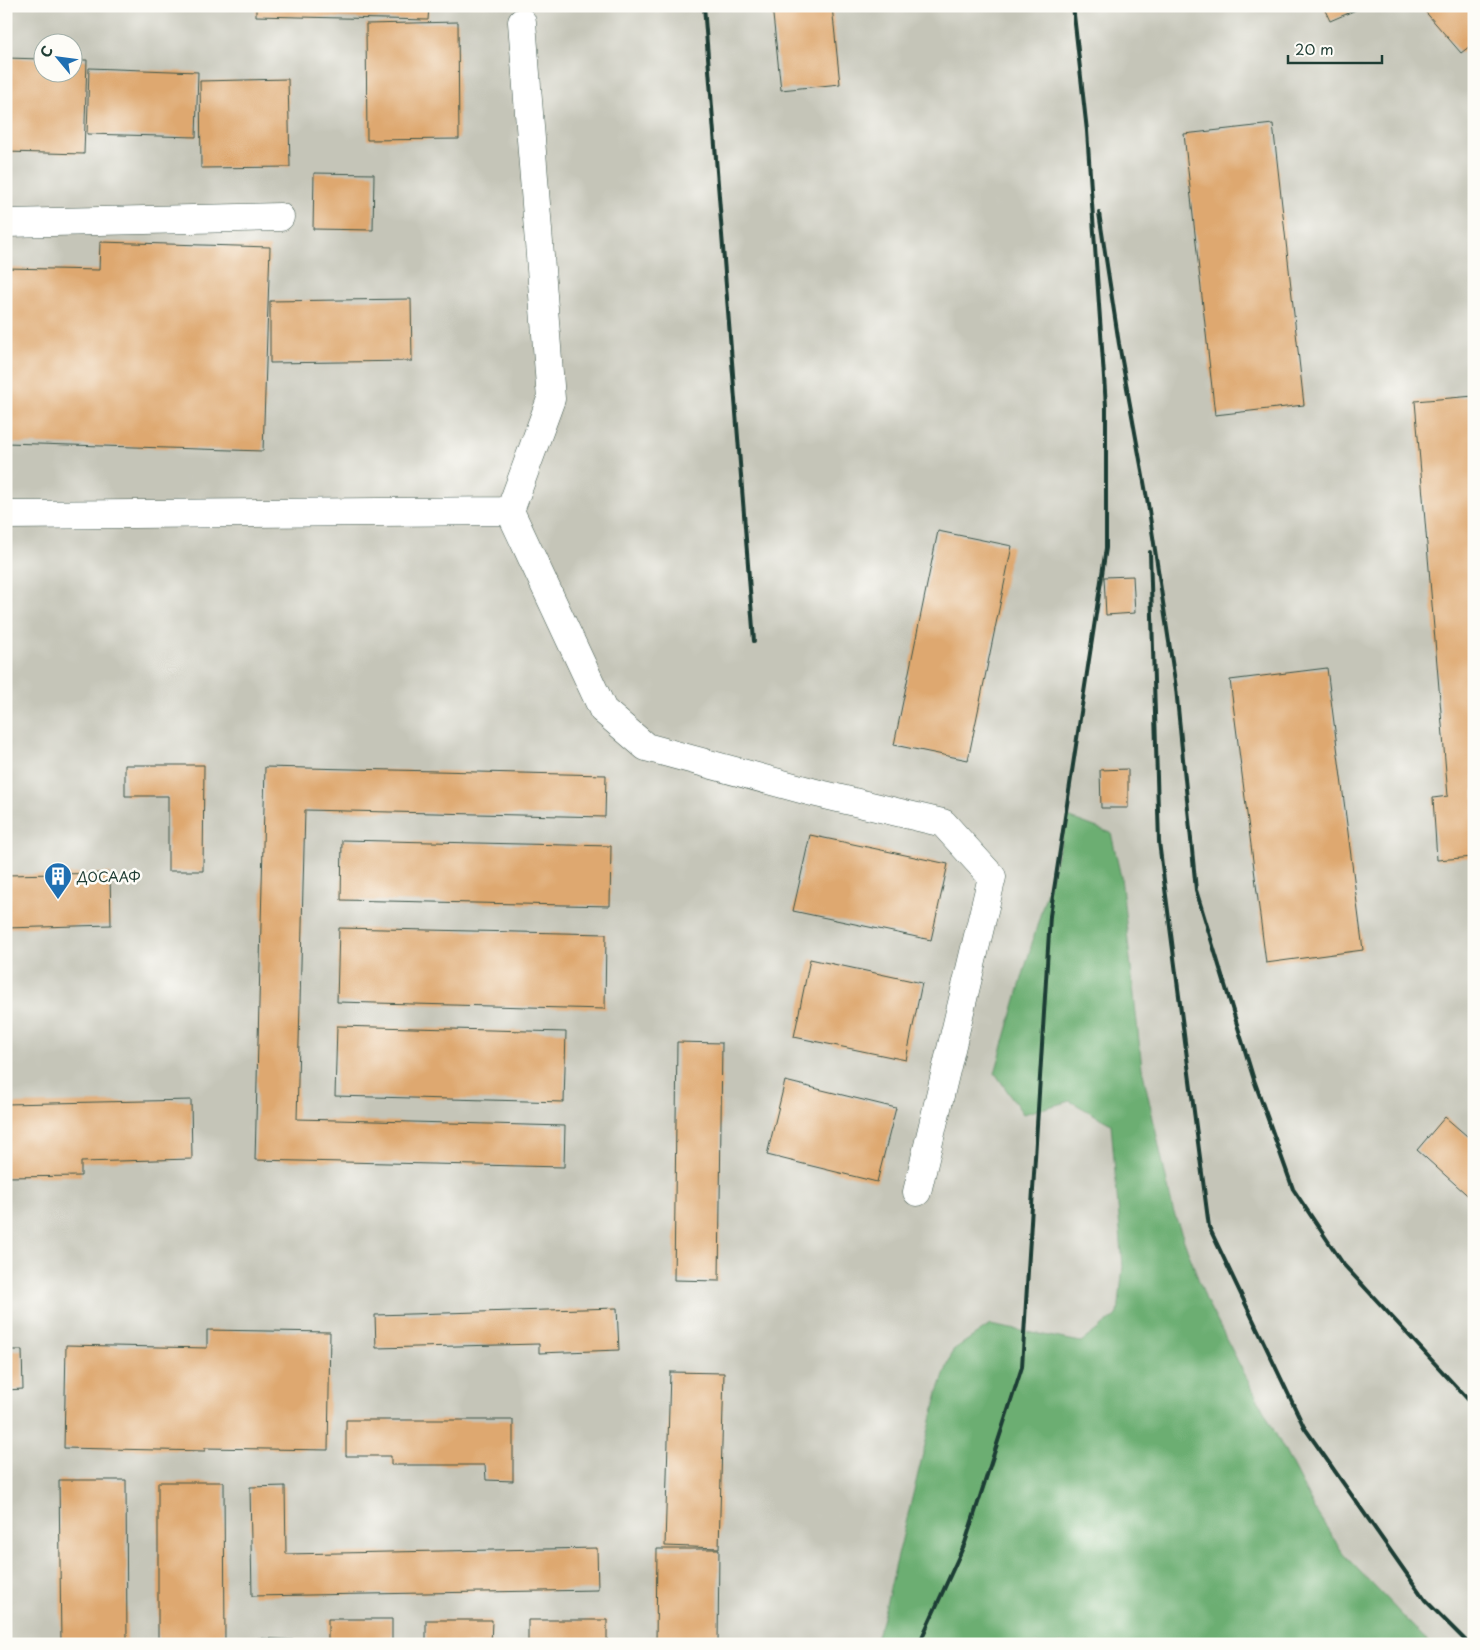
<svg xmlns="http://www.w3.org/2000/svg" width="1480" height="1650" font-family="'Playpen Sans',sans-serif">
<style>
.industrial{fill:#c5c5b8;fill-rule:evenodd}
.forest{fill:#6cae72;stroke:#467653}
.building{fill:#dea86f}
.lines{fill:none;stroke-linecap:round;stroke-linejoin:round}
.minor-casing{stroke:#3e5549;stroke-width:29}
.minor{stroke:#fff;stroke-width:28}
.rail{stroke:#1f3d34;stroke-width:4}
.labels{text-anchor:middle;dominant-baseline:central;stroke-width:5;stroke-linejoin:round;paint-order:stroke}
.poi-label{font-size:14px;fill:#1f3d34;stroke:#fdfcf7;text-anchor:start}
</style>
<rect width="100%" height="100%" fill="#fdfcf7"/>
<filter id="ink" filterUnits="userSpaceOnUse"><feTurbulence type="fractalNoise" baseFrequency=".02" numOctaves="2"/><feDisplacementMap in="SourceGraphic" scale="10" xChannelSelector="R" yChannelSelector="G"/><feConvolveMatrix kernelMatrix="1 2 1 2 8 2 1 2 1" color-interpolation-filters="sRGB"/></filter>
<filter id="wash" filterUnits="userSpaceOnUse"><feTurbulence type="fractalNoise" baseFrequency=".0096" numOctaves="4" result="noise"/><feDisplacementMap in="SourceGraphic" scale="20" xChannelSelector="R" yChannelSelector="G"/><feGaussianBlur stdDeviation="1.12" result="paint"/><feColorMatrix in="noise" values="0 0 0 0 0 0 0 0 0 0 0 0 0 0 0 0 0 1.4 0 .05"/><feComposite in="paint" operator="in"/></filter>
<g filter="url(#wash)">
<rect width="100%" height="100%" fill="#efe0c1"/>
<path class="industrial" d="M6,6h1468v1638h-1468zM42,42h30v30h-30z"/>
<path class="forest" d="M1068,817l43,16 10,44 21,191 31,142 33,90 111,213 28,43 85,88h-556l8,-23 56,-229 15,-42 37,-25 91,17 37,-28 5,-48 -12,-142 -41,-23 -47,13 -28,-41z"/>
<g id="blocks">
<path class="building" d="M256,6h173l-1,14 -172,-4z
M772,6h60l8,78 -59,6z
M1323,6h42l-35,15z
M1426,6h48v37l-13,10 -38,-44z
M458,22l1,117 -92,1 -1,-116z
M6,58l36,1v13h30v-12h15l-3,94 -78,-2z
M89,68l109,4 -2,65 -109,-3z
M288,79l2,88 -89,1 -1,-87z
M1273,124l31,281 -89,10 -31,-281z
M314,173l60,1 -1,56 -60,-1z
M100,242l170,5 -7,204 -257,-8v-175l93,2z
M411,299l1,62 -142,2v-62z
M1474,396v461l-37,3 -4,-62 15,-2 -33,-395z
M938,531l74,15 -44,214 -74,-15z
M1133,576l2,37 -29,2 -2,-38z
M1327,668l36,282 -97,13 -36,-283z
M125,765h79l-1,106h-35v-75h-43z
M265,767l341,8 -1,42 -300,-7 -8,309 268,7 -1,41 -309,-7z
M1128,769v39h-27l-1,-38z
M810,835l138,29 -17,76 -138,-29z
M342,840l269,6 -1,60 -269,-6z
M110,873l1,52 -105,3v-53z
M339,928l267,6 -1,75 -268,-7z
M810,959l112,24 -16,77 -112,-23z
M337,1026l229,6 -2,70 -229,-6z
M677,1042l45,1 -3,238 -45,-1z
M785,1081l111,27 -19,74 -110,-27z
M191,1100l1,59 -111,3v14l-75,1v-73z
M1445,1117l29,25v59l-57,-51z
M617,1308l2,42 -80,3v-9l-163,4 -1,-33z
M207,1330l123,2 -2,118 -123,-2v3l-141,-3 2,-103 141,3z
M6,1350h16l1,39 -17,1z
M670,1372l54,1 -5,175 -54,-2z
M346,1420h167v61l-27,-1 -1,-15h-94v-9h-45z
M59,1480h67l1,164h-66z
M158,1482h66l1,162h-67z
M285,1486l1,68 311,-6 1,42 -346,6 -2,-109z
M657,1549h62l-1,95h-62z
M328,1619h64v25h-64z
M426,1620h66l-1,24h-65z
M528,1620h79v24h-79z
M258,1638l40,2v4h-40z"/>
</g>
</g>
<g filter="url(#ink)">
<use href="#blocks" fill-opacity="0" stroke="#3e5549" stroke-width="1"/>
<g class="lines">
<g class="minor-casing">
<path id="minor" d="M6,223l274,-6
M510,511l41,-112 -29,-377
M6,515l504,-4 93,199 43,37 166,45 131,31 49,54 -75,315"/>
</g>
<use href="#minor" class="minor"/>
<path class="rail" d="M704,6l50,635
M1099,213l20,131 29,160 28,184 20,202 58,190 39,109 51,76 130,141
M1150,552l9,290 50,385 95,200 121,173 44,44
M919,1644l46,-101 57,-176 28,-451 56,-368v-142l-19,-275 -14,-125"/>
</g>
</g>
<defs>
<g id="building-pin" transform="scale(1.4375)"><path d="M0 17L-7.5 6A9.5 9.5 0 1 1 7.5 6Z" fill="#1f6fb2" stroke="#fdfcf7"/><path d="M-4-6H4V6H1V3H-1V6H-4ZM-2.5-4.3h1.7v1.8h-1.7ZM.8-4.3h1.7v1.8H.8ZM-2.5-1h1.7V.8h-1.7ZM.8-1h1.7V.8H.8Z" fill="#fff"/></g>
</defs>
<g fill-rule="evenodd">
<use href="#building-pin" x="58" y="876"/>
</g>
<g class="labels">
<g class="poi-label">
<text x="77" y="876">ДОСААФ</text>
</g>
</g>
<rect width="1480" height="1650" fill="none" stroke="#fdfcf7" stroke-width="25"/>
<g transform="translate(58 58) rotate(299)"><circle r="24" fill="#fdfcf7" stroke="#a4b0a9"/>
<path d="M0-4L9 19L0 12L-9 19Z" fill="#1f6fb2"/>
<text y="-8" font-size="14" font-weight="bold" text-anchor="middle" fill="#1f3d34">С</text>
</g>
<path d="M1288 55v8h94v-8" fill="none" stroke="#1f3d34" stroke-width="2.5"/>
<text x="1295" y="55" font-size="15" fill="#1f3d34" stroke="#fdfcf7" stroke-width="4" paint-order="stroke">20 m</text>
</svg>
